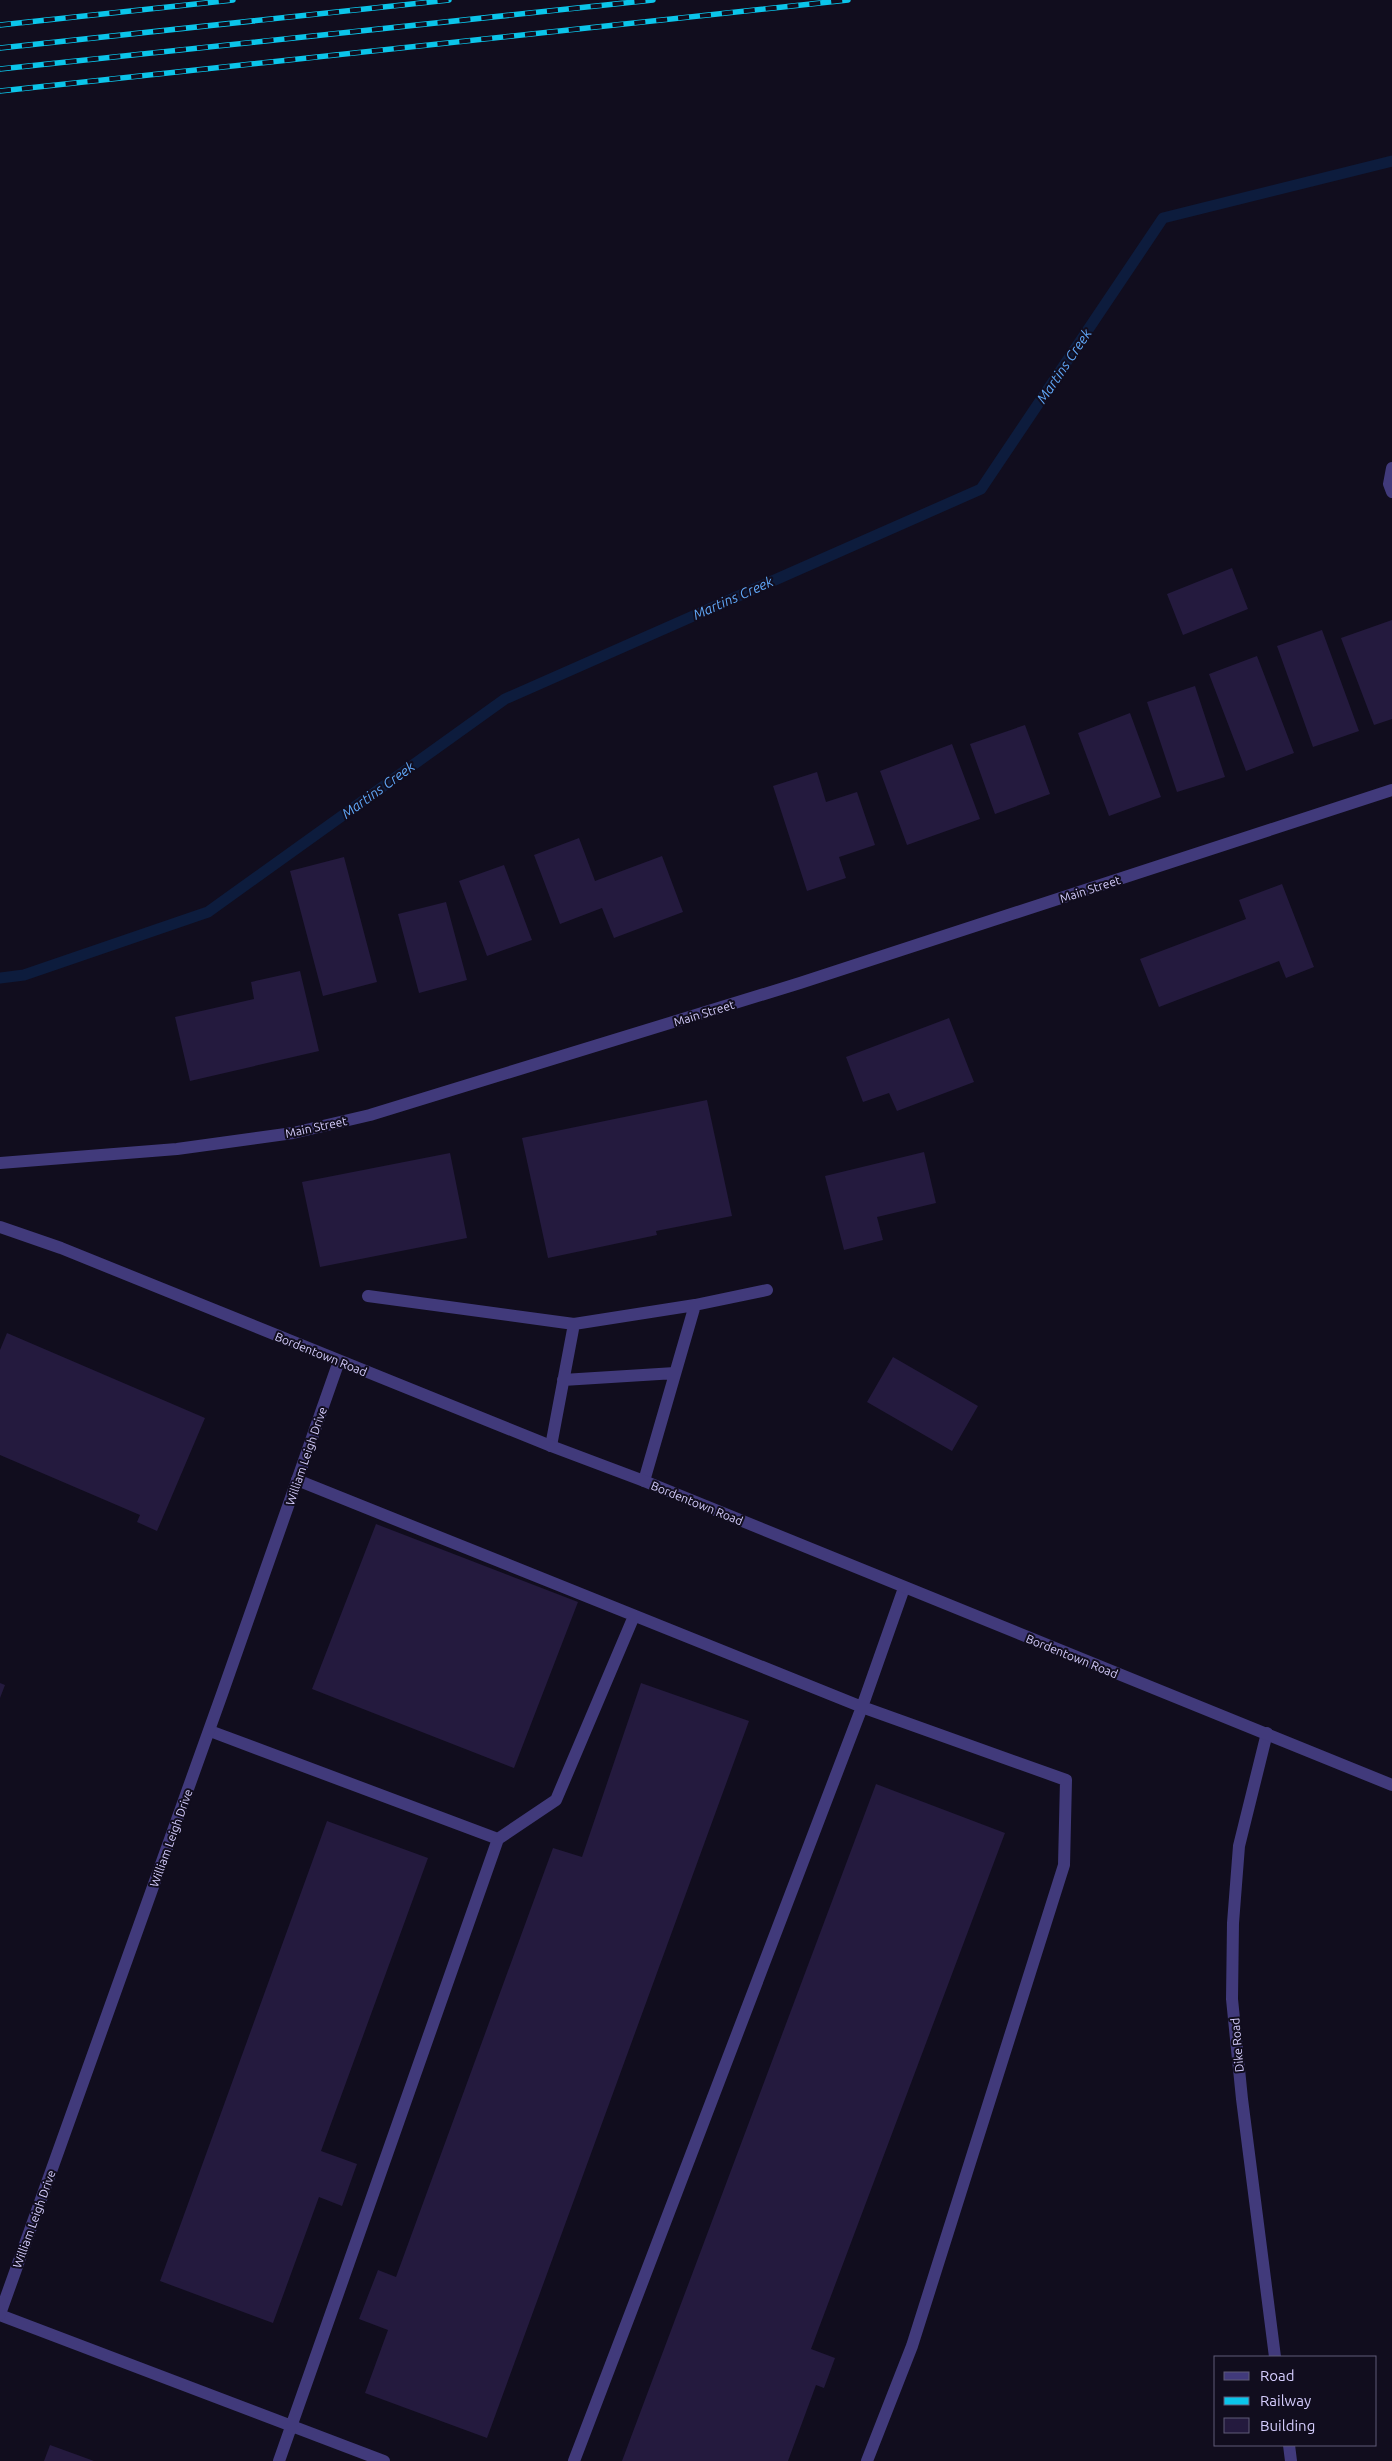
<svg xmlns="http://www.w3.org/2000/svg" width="1392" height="2461" font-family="Ubuntu,sans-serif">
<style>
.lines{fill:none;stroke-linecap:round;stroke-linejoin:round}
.stream{stroke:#0d1c3d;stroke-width:11}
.building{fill:#241a3e}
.service{stroke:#413a7b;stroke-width:12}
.minor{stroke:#413a7b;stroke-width:12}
.tertiary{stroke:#413a7b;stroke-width:12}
.rail-casing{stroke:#0bc5ea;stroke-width:5.5}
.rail{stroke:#110d1e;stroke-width:4;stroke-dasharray:11;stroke-linecap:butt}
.labels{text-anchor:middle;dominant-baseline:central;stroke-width:4;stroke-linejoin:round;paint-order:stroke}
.street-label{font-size:12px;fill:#d5cdfd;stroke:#110d1e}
.water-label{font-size:14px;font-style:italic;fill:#60a7f7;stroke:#110d1e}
</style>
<rect width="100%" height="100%" fill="#110d1e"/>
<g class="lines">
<path class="stream" d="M0,978l24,-3 184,-63 297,-213 476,-210 182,-271 229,-57"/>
</g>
<path class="building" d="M1232,568l16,41 -65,26 -16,-41z
M1392,620v99l-18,6 -33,-87z
M1322,630l37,101 -46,16 -36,-101z
M1257,656l37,97 -48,18 -37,-97z
M1195,686l30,91 -48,15 -30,-90z
M1130,713l31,84 -52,19 -31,-83z
M1025,725l25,69 -55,20 -25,-70z
M952,744l28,75 -73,26 -27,-74z
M817,772l9,30 31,-10 18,53 -36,12 7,21 -39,13 -34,-105z
M579,838l16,43 67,-25 21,56 -69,26 -12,-30 -42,16 -26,-69z
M344,857l33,125 -54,14 -33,-125z
M504,865l28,75 -45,16 -28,-75z
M1282,884l32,83 -28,11 -7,-17 -120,46 -19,-48 106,-40 -7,-19z
M446,902l21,78 -48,13 -21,-79z
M300,971l19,80 -129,30 -15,-64 79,-18 -3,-17z
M949,1018l25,64 -77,29 -8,-18 -26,9 -17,-45z
M707,1100l25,116 -76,15 1,4 -109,23 -26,-120z
M924,1152l12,51 -59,14 6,23 -39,10 -19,-74z
M450,1153l17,85 -147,29 -18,-85z
M7,1333l198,85 -48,113 -20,-9 3,-7 -140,-60v-105z
M893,1357l85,49 -26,45 -85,-49z
M376,1524l202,78 -64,166 -202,-79z
M0,1683l5,2 -5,13z
M641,1683l108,38 -262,717 -122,-45 23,-63 -29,-11 19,-49 18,7 157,-429 29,9z
M876,1784l129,49 -194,516 24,9 -11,30 -8,-3 -28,76h-166z
M327,1821l101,37 -107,293 36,13 -15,42 -23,-9 -46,126 -113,-42z
M50,2445l44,16h-50z"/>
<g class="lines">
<path class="service" d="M1392,468l-3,16 3,8
M368,1296l206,28 121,-19 -51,176
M695,1305l72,-15
M563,1380l112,-7
M551,1446l23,-122
M297,1480l565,227 -288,754
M210,1731l288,108
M0,2315l384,146
M279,2461l219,-622 58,-39 78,-184
M867,2461l45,-115 152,-481 2,-85 -204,-73 42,-119"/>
<path class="minor" d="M0,1163l177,-14 116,-16 77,-18 430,-132 592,-193
M1267,1733l-28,113 -6,77 -1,76 10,100 33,258
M0,2314l222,-620 117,-333
M1289,2445l2,16"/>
<path class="tertiary" d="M0,1227l61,21 490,198 93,35 748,304"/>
<g class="rail-casing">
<path id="rail" d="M0,25l233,-25
M0,48l449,-48
M0,69l653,-69
M0,91l848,-91"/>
</g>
<use href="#rail" class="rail"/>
</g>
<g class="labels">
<g class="street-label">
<text transform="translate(1090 889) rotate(-18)">Main Street</text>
<text transform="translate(704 1013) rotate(-17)">Main Street</text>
<text transform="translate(316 1127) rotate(-12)">Main Street</text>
<text transform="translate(321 1354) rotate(22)">Bordentown Road</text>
<text transform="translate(306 1456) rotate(-71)">William Leigh Drive</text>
<text transform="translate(697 1503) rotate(22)">Bordentown Road</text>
<text transform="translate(1072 1656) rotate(22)">Bordentown Road</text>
<text transform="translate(171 1838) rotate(-70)">William Leigh Drive</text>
<text transform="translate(1237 2045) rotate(-95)">Dike Road</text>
<text transform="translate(34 2219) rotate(-70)">William Leigh Drive</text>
</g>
<g class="water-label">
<text transform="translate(1064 366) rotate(-56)">Martins Creek</text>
<text transform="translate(733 598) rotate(-24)">Martins Creek</text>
<text transform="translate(378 790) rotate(-36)">Martins Creek</text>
</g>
</g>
<rect x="1214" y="2356" width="162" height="90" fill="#110d1e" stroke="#5f5a77"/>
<rect x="1224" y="2372" width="25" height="8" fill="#413a7b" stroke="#5f5a77"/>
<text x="1260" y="2381" font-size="15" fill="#d5cdfd">Road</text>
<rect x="1224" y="2397" width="25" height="8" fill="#0bc5ea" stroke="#5f5a77"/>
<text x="1260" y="2406" font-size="15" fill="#d5cdfd">Railway</text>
<rect x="1224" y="2418" width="25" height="15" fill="#241a3e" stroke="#5f5a77"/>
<text x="1260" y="2431" font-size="15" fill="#d5cdfd">Building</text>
</svg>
